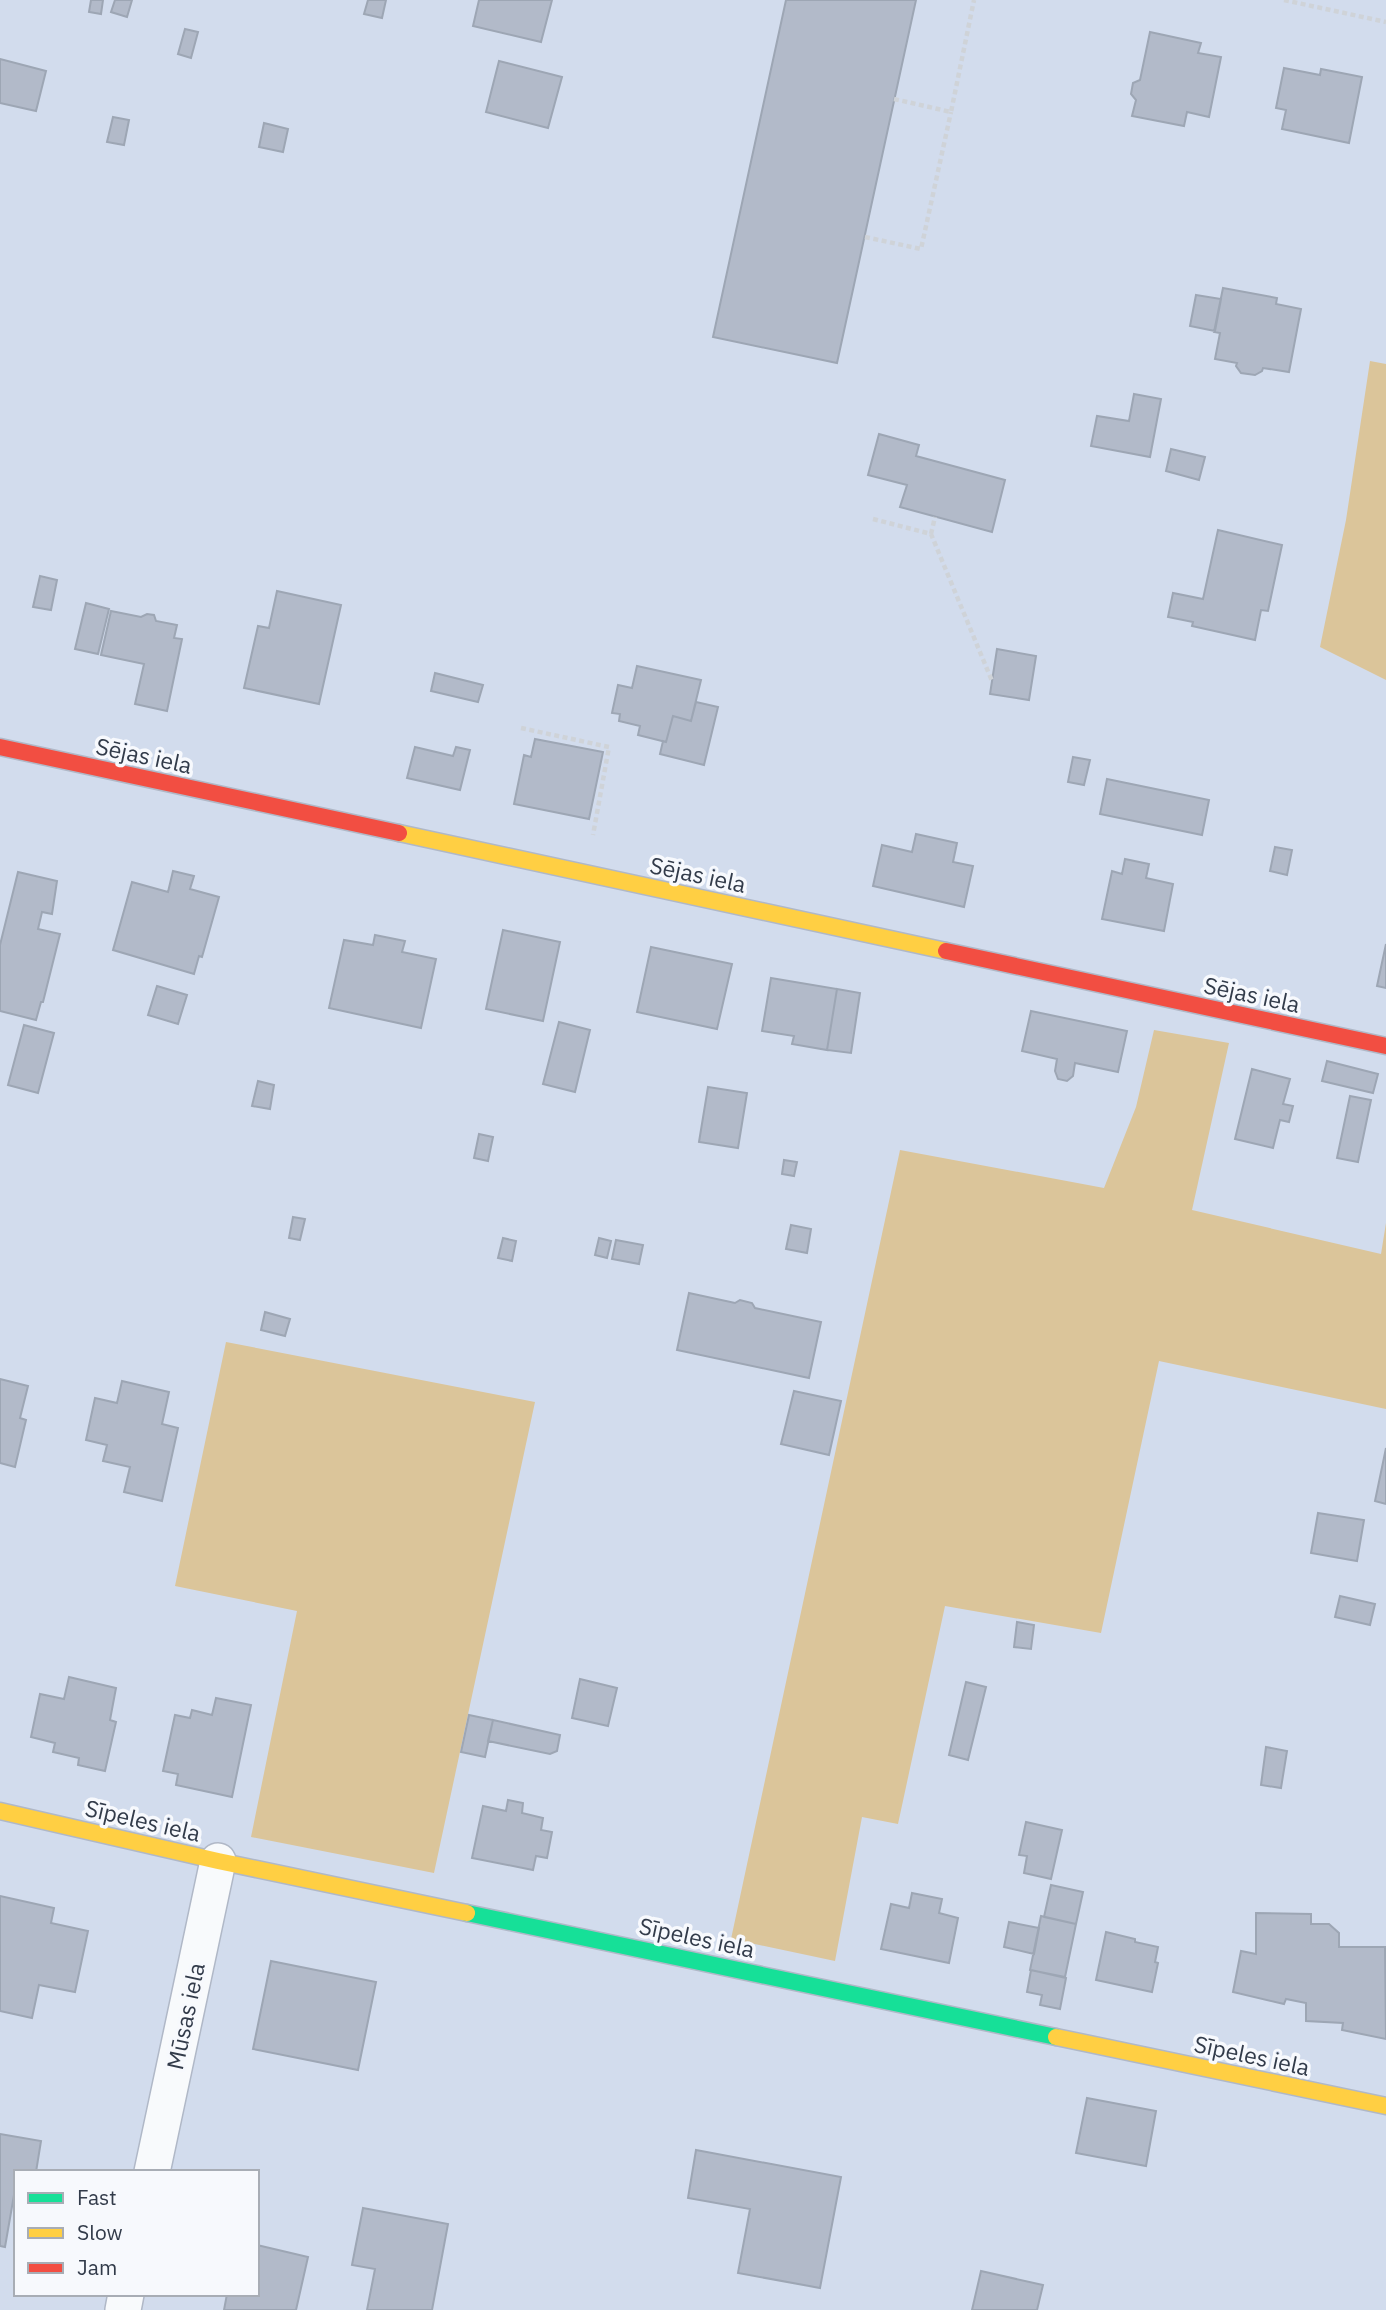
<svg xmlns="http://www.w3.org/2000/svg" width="1386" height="2310" font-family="'IBM Plex Sans',sans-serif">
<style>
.green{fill:#dbc59a}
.building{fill:#b2bac9;stroke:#9da6b4;stroke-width:2}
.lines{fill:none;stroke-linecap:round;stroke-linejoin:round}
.street-casing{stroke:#b0b8c7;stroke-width:38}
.fast-casing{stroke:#b0b8c7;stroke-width:19}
.slow-casing{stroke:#b0b8c7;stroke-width:19}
.jam-casing{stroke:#b0b8c7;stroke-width:19}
.path{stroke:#cfd3d8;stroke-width:4.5;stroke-dasharray:5 3.5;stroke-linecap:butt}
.street{stroke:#f8fafc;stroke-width:35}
.fast{stroke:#16e098;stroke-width:16}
.slow{stroke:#ffcf43;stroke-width:16}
.jam{stroke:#f24e42;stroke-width:16}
.labels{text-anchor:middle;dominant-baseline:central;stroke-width:7;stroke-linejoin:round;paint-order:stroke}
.street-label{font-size:23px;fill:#323b4a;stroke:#f7f9fd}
</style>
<rect width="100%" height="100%" fill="#d2dced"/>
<path class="green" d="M1370,361l16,3v316l-66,-33 26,-127z
M1154,1030l75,13 -37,167 189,44 5,-31v186l-227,-48 -58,272 -156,-27 -47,218 -36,-7 -27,144 -104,-22 169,-789 204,38 32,-81z
M226,1342l309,60 -101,471 -183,-36 46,-226 -122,-25z"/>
<path class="building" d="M91,0h12l-2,14 -12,-2z
M115,0h17l-5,17 -16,-5z
M368,0h18l-4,18 -18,-4z
M479,0h73l-11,42 -68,-16z
M786,0h130l-79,363 -124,-26z
M185,29l13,3 -7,26 -13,-4z
M1150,32l51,11 -3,10 23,4 -12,60 -22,-5 -3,14 -52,-10 4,-16 -5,-6 2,-11 7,-3z
M0,59l46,12 -10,40 -36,-8z
M499,61l63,16 -14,51 -62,-16z
M1284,68l36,7 1,-6 41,8 -13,66 -67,-14 4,-19 -10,-2z
M113,117l16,3 -5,25 -17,-3z
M264,123l24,6 -5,23 -24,-5z
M1223,288l54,10 -1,6 25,5 -12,63 -26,-4 -1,3 -7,4 -14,-2 -5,-7 1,-3 -22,-4 5,-26 -6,-1z
M1196,295l25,4 -6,32 -25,-5z
M1134,394l27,5 -11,58 -59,-11 6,-30 32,5z
M879,434l40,11 -3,11 89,24 -13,52 -92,-25 7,-22 -39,-10z
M1171,449l34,8 -6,23 -33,-9z
M1218,530l64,15 -14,66 -7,-1 -6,30 -63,-14 1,-4 -25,-5 5,-24 30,6z
M40,576l17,4 -6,30 -18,-3z
M277,591l64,14 -22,99 -75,-16 14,-62 11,2z
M86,603l23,6 -11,45 -23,-5z
M111,611l30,6 6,-3 7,1 2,6 21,4 -3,13 8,1 -15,72 -32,-7 9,-40 -43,-9z
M997,649l39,7 -7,44 -39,-6z
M637,666l64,14 -10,41 -18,-5 -7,26 -28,-7 2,-9 -21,-5 1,-7 -8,-1 6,-28 14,3z
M435,673l48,12 -5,17 -47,-11z
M696,702l22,5 -14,58 -44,-11 3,-13 3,1 7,-26 18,5z
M535,739l68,13 -14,67 -75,-15 10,-49 7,2z
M415,747l38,9 3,-9 14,3 -10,40 -53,-12z
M1073,757l17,3 -6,25 -16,-3z
M1107,779l102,21 -7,35 -102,-21z
M916,834l41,9 -4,19 20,4 -9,41 -91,-21 9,-41 30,7z
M1275,847l17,3 -5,25 -17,-4z
M1125,859l24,5 -3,14 27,6 -9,47 -62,-12 10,-48 10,3z
M173,871l21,5 -4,13 29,8 -17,60 -3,-1 -5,18 -81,-24 19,-68 36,10z
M18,872l39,9 -5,33 -10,-2 -4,17 22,5 -17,68h-2l-5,18 -36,-9v-66z
M503,930l57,12 -17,79 -57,-12z
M375,935l30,6 -3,11 34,7 -15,69 -92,-20 15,-68 29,5z
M1386,944v44l-9,-2z
M651,947l81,17 -15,65 -80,-17z
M771,978l66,11 -10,61 -35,-6 2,-8 -32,-5z
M157,986l30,9 -9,29 -30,-9z
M837,989l23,4 -9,60 -24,-3z
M1031,1011l96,20 -9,41 -43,-9 -2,13 -6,5 -9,-2 -3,-8 2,-12 -35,-8z
M559,1022l31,8 -15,62 -32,-8z
M24,1025l30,8 -16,60 -30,-8z
M1327,1061l51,13 -5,19 -51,-12z
M1252,1069l38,10 -7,25 10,2 -4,16 -9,-2 -7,28 -38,-9z
M258,1081l16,4 -4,24 -18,-3z
M708,1087l39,6 -9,55 -39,-6z
M1350,1096l21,4 -13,62 -21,-4z
M479,1134l14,3 -5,24 -14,-3z
M784,1160l13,2 -3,14 -12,-2z
M293,1217l12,2 -5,21 -11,-2z
M791,1225l20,4 -4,24 -21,-4z
M503,1238l13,3 -4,20 -14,-3z
M599,1238l12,3 -4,17 -12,-3z
M616,1240l27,5 -4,19 -27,-5z
M689,1293l46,10 5,-3 12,3 3,5 66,14 -12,56 -132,-28z
M265,1312l25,7 -5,17 -24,-6z
M0,1379l28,7 -8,32 6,2 -11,47 -15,-4z
M122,1381l47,11 -7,32 16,4 -16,73 -38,-9 6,-25 -27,-6 4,-16 -21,-5 9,-42 22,5z
M794,1391l47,10 -12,54 -48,-11z
M1386,1448v56l-11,-3z
M1318,1513l46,7 -7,41 -46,-8z
M1340,1596l35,8 -5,21 -35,-8z
M1017,1622l17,3 -3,24 -17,-2z
M69,1677l47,11 -6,32 6,2 -11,49 -27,-6 1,-7 -26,-6 2,-9 -24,-6 9,-43 24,5z
M580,1679l37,9 -9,38 -36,-8z
M966,1682l20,5 -18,73 -19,-5z
M216,1698l35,7 -19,92 -56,-12 2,-11 -15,-3 12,-56 15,3 2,-8 20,5z
M469,1715l24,5 -8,37 -24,-5z
M493,1720l67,15 -3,16 -7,3 -62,-13z
M1266,1747l21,4 -6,37 -20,-3z
M508,1800l15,3 -1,10 21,5 -2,12 11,2 -5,26 -11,-2 -3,14 -61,-12 11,-52 23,5z
M1026,1822l36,8 -11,49 -27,-6 3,-17 -8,-1z
M1051,1885l32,7 -7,32 -32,-7z
M912,1893l30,6 -3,14 19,5 -9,45 -68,-14 10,-45 18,4z
M0,1896l54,12 -3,15 37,8 -13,61 -36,-7 -7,33 -32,-7z
M1256,1913l55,1v10h18l10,9v14h46l1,92 -44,-9 1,-7 -37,-2v-18l-20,-4 -2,5 -51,-12 8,-41 15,3z
M1041,1916l35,8 -11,53 -35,-7z
M1009,1922l30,6 -5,26 -30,-7z
M1106,1932l29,7v3l23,5 -3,15 3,1 -6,29 -56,-12z
M271,1961l105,21 -18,88 -105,-21z
M1031,1970l35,8 -6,31 -20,-4 2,-10 -15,-3z
M1087,2098l69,13 -10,55 -70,-13z
M0,2134l41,7 -5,31h-20v23h-2l-9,52 -5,-1z
M696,2150l145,27 -21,111 -82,-15 12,-64 -62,-11z
M363,2208l85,16 -16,86h-65l8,-41 -23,-4z
M257,2245l51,12 -12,53h-72l3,-16h30z
M981,2271l62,14 -6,25h-65z"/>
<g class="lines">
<g class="street-casing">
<path id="street" d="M152,2172l66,-311
M123,2310l3,-16"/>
</g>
<g class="fast-casing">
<path id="fast" d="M467,1913l589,124"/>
</g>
<g class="slow-casing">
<path id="slow" d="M399,833l547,118
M0,1811l218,50 249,52
M1056,2037l330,69"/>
</g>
<g class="jam-casing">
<path id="jam" d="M0,747l399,86
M946,951l440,95"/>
</g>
<path class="path" d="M1284,0l102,22
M894,99l57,13 23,-112
M865,237l56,12 30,-137
M873,519l58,15 61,147
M931,534l4,-17
M521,728l88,19 -16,88"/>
<use href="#street" class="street"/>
<use href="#fast" class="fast"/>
<use href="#slow" class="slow"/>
<use href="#jam" class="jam"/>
</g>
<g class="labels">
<g class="street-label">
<text transform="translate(144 755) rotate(12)">Sējas iela</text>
<text transform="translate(698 874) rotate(12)">Sējas iela</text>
<text transform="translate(1252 994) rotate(12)">Sējas iela</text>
<text transform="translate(143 1820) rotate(13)">Sīpeles iela</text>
<text transform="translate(697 1937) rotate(12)">Sīpeles iela</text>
<text transform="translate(185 2016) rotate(-78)">Mūsas iela</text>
<text transform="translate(1252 2055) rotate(12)">Sīpeles iela</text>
</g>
</g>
<rect x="14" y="2170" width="245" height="126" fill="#f7f9fd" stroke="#a8adb5" stroke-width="2"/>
<rect x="28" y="2193" width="35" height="10" fill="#16e098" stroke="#a8adb5" stroke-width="2"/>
<text x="77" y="2205" font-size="21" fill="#323b4a">Fast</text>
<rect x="28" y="2228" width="35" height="10" fill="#ffcf43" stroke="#a8adb5" stroke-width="2"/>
<text x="77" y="2240" font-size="21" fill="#323b4a">Slow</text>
<rect x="28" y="2263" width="35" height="10" fill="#f24e42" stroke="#a8adb5" stroke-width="2"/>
<text x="77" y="2275" font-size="21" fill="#323b4a">Jam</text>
</svg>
